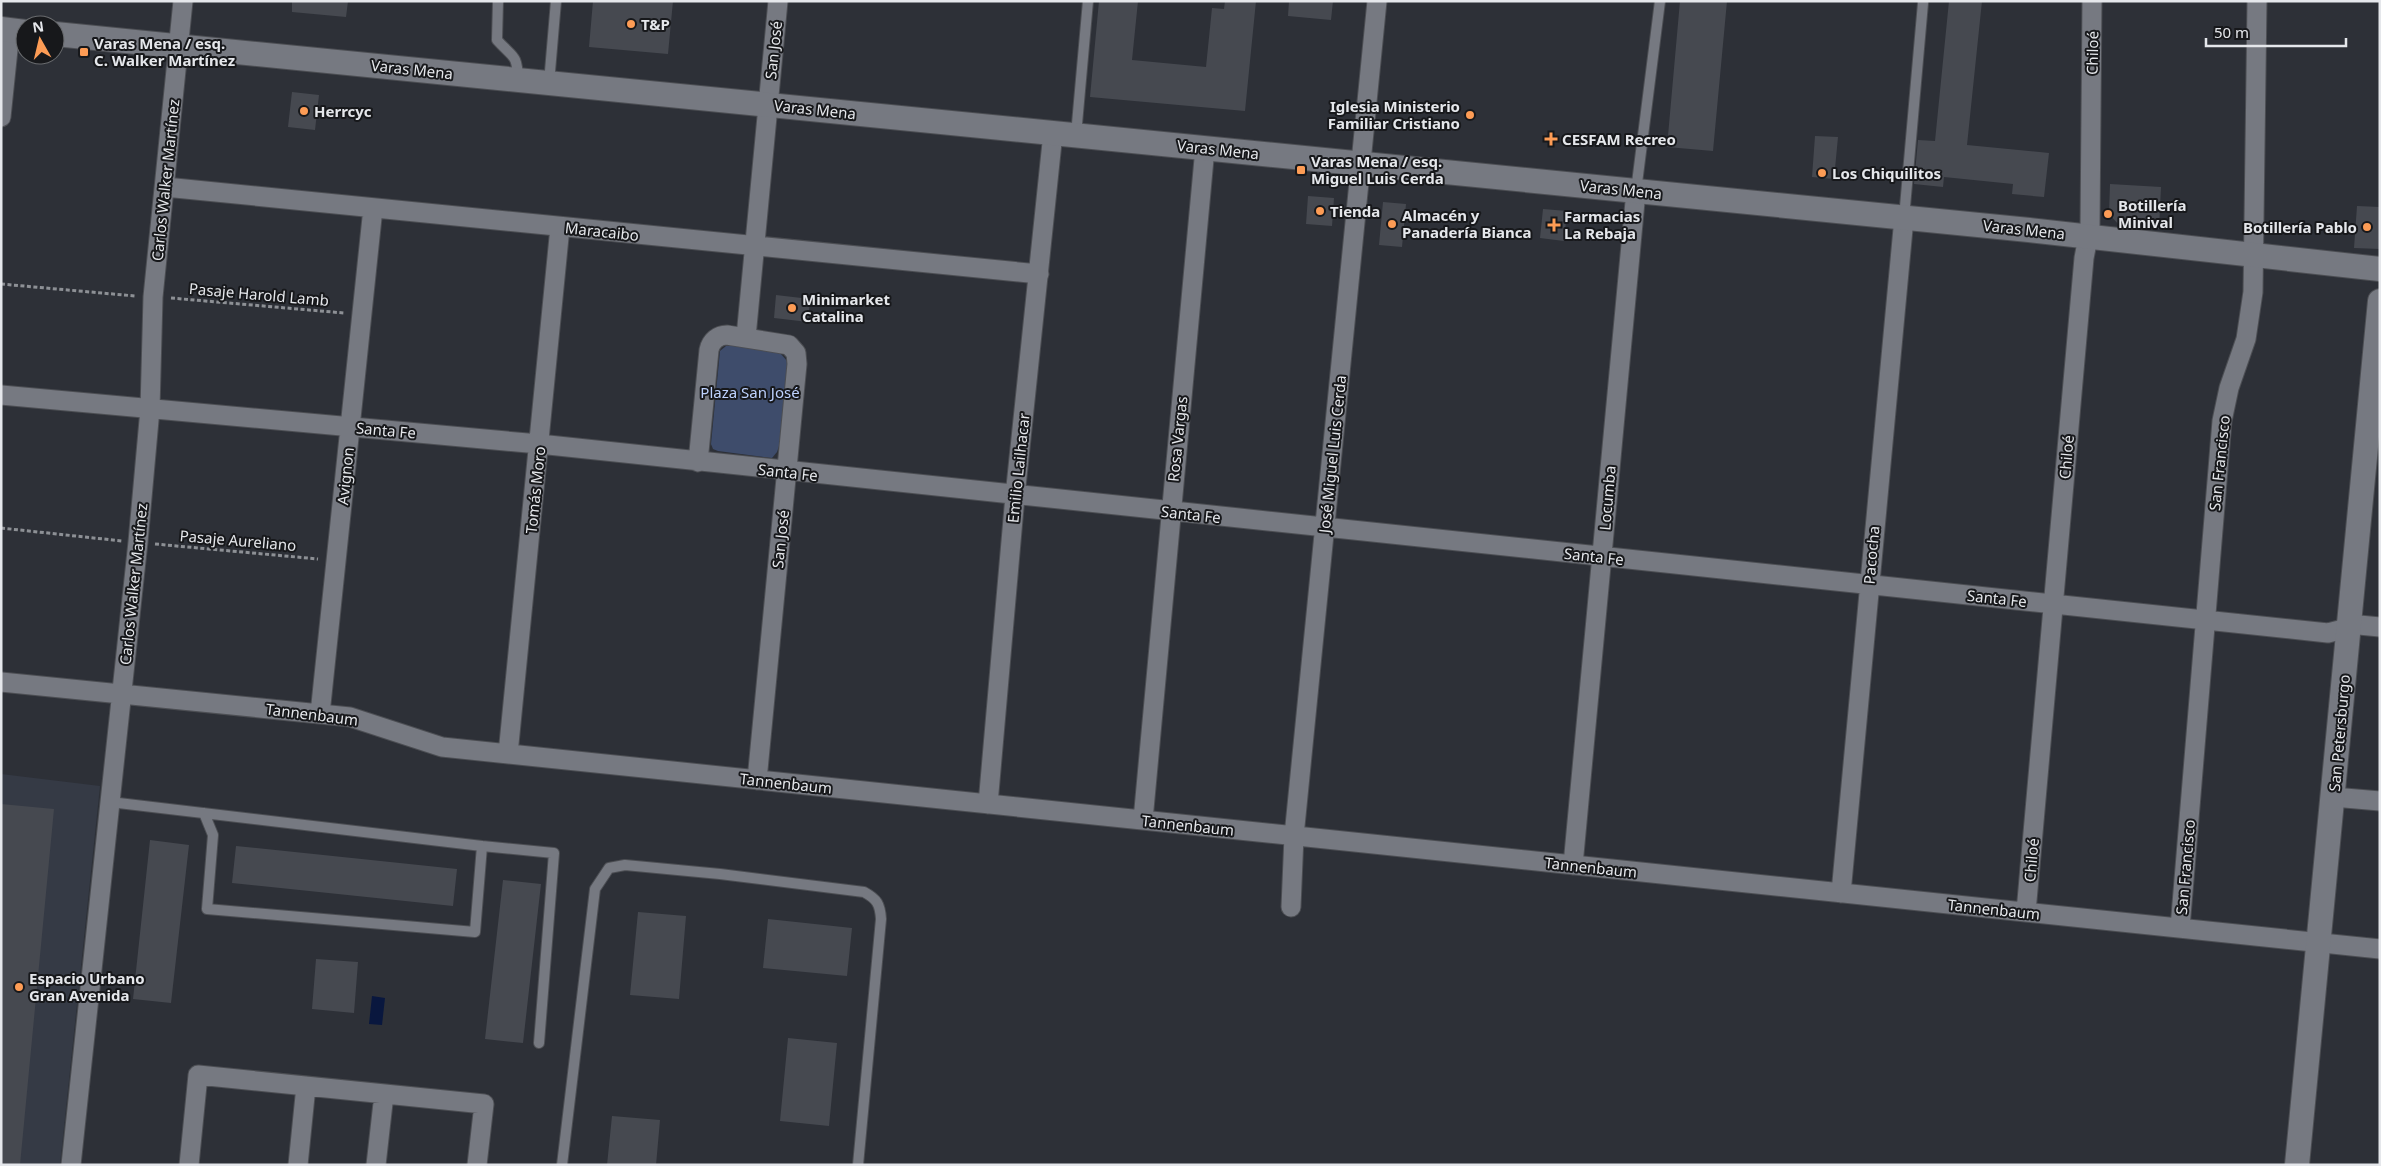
<svg xmlns="http://www.w3.org/2000/svg" width="2381" height="1166" font-family="'Noto Sans',sans-serif">
<style>
.built{fill:#353a45}
.green{fill:#3e4c6b}
.water{fill:#09173e}
.building{fill:#464950}
.lines{fill:none;stroke-linecap:round;stroke-linejoin:round}
.service-casing{stroke:#4c4e53;stroke-width:12}
.minor-casing{stroke:#4c4e53;stroke-width:21}
.tertiary-casing{stroke:#4c4e53;stroke-width:26}
.path{stroke:#8d9095;stroke-width:3;stroke-dasharray:4 2.5;stroke-linecap:butt}
.service{stroke:#767981;stroke-width:10}
.minor{stroke:#767981;stroke-width:19}
.tertiary{stroke:#767981;stroke-width:24}
.poi-dot{fill:#fd9c55;stroke:#17181b;stroke-width:2}
.labels{text-anchor:middle;dominant-baseline:central;stroke-width:4;stroke-linejoin:round;paint-order:stroke}
.poi-label{font-size:15px;font-weight:bold;fill:#e5e7eb;stroke:#17181b;text-anchor:start}
.street-label{font-size:15px;fill:#e5e7eb;stroke:#17181b}
.park-label{font-size:15px;fill:#bed2fe;stroke:#17181b}
</style>
<rect width="100%" height="100%" fill="#2d3037"/>
<path class="built" d="M1,774l99,12 -40,379h-59z"/>
<path class="green" d="M734,345l46,8 8,9 -8,81 -3,9 -5,6 -54,-7 -5,-2 -2,-5 9,-93 6,-5z"/>
<path class="water" d="M372,996l13,2 -3,27 -13,-1z"/>
<path class="building" d="M292,1h56l-2,16 -54,-5z
M593,1h80l-5,53 -79,-7z
M1099,1h39l-6,59 74,7 6,-59 12,1 1,-8h31l-11,110 -155,-14z
M1289,1h44l-2,19 -43,-4z
M1680,1h47l-14,150 -46,-4z
M1949,1h33l-15,144 82,8 -5,44 -32,-3 1,-10 -69,-7 -1,10 -29,-3 4,-44 17,1z
M292,92l27,3 -4,35 -27,-3z
M1815,136l23,1 -4,42 -22,-2z
M2110,184l51,3 -2,42 -40,-4 -10,-11z
M1308,196l26,2 -2,28 -26,-2z
M1383,202l23,2 -4,43 -23,-2z
M2357,206l23,1v42l-26,-1z
M1543,209l24,2 -3,30 -24,-3z
M776,295l34,4 -2,23 -34,-4z
M1,804l53,5 -34,356h-19z
M150,840l39,5 -18,158 -38,-4z
M236,846l221,23 -4,37 -221,-23z
M503,880l38,4 -18,159 -38,-4z
M638,912l48,4 -7,83 -49,-4z
M768,919l84,9 -5,48 -84,-8z
M316,959l42,3 -4,51 -42,-4z
M788,1038l49,5 -8,83 -49,-5z
M612,1116l48,4 -4,45h-49z"/>
<g class="lines">
<g class="service-casing">
<path id="service" d="M498,1l-1,39c16,18 20,13 21,39
M549,83l7,-82
M1076,135l12,-134
M1636,191l24,-190
M1904,218l19,-215
M110,802l372,44 -7,86 -268,-23 6,-74 -9,-22
M482,846l72,7 -15,190
M562,1165l33,-276 14,-21 16,-3 95,9 144,18c13,7 16,12 17,27l-23,246"/>
</g>
<g class="minor-casing">
<path id="minor" d="M1,117l9,-87
M165,187l874,87
M746,337l32,-336
M1,395l538,49 1789,189 31,-8 21,2
M698,462l11,-112c2,-9 9,-15 18,-15l62,10 7,8 1,11 -40,416
M1,682l349,35 92,30 1938,202
M320,714l53,-506
M508,754l52,-527
M2333,797l47,4
M988,804l27,-308 38,-363
M1143,820l62,-672
M1573,865l63,-674
M1841,893l63,-675
M1291,907l3,-71 83,-835
M2026,912l58,-654 6,-31 2,-226
M2180,928l42,-507 7,-33 17,-49 7,-47 4,-291
M71,1165l67,-623 12,-133 3,-112 30,-296
M189,1165l9,-90 286,29 -7,61
M298,1165l8,-79
M376,1165l8,-71"/>
</g>
<g class="tertiary-casing">
<path id="tertiary" d="M1,29l24,3
M55,34l1974,196 351,39
M2297,1165l83,-864"/>
</g>
<path class="path" d="M1,284l134,12
M171,298l173,15
M1,528l121,13
M155,544l163,15"/>
<use href="#service" class="service"/>
<use href="#minor" class="minor"/>
<use href="#tertiary" class="tertiary"/>
</g>
<g class="poi-dot">
<circle cx="631" cy="24" r="5"/>
<rect x="79" y="47" width="10" height="10" rx="2.5"/>
<circle cx="304" cy="111" r="5"/>
<circle cx="1470" cy="115" r="5"/>
<path d="M1548.5 131.5h5v5h5v5h-5v5h-5v-5h-5v-5h5z"/>
<rect x="1296" y="165" width="10" height="10" rx="2.5"/>
<circle cx="1822" cy="173" r="5"/>
<circle cx="1320" cy="211" r="5"/>
<circle cx="2108" cy="214" r="5"/>
<circle cx="1392" cy="224" r="5"/>
<path d="M1551.5 217.5h5v5h5v5h-5v5h-5v-5h-5v-5h5z"/>
<circle cx="2367" cy="227" r="5"/>
<circle cx="792" cy="308" r="5"/>
<circle cx="19" cy="987" r="5"/>
</g>
<g class="labels">
<g class="poi-label">
<text x="641" y="24">T&amp;P</text>
<text x="94" y="43">Varas Mena / esq.<tspan x="94" dy="17">C. Walker Martínez</tspan></text>
<text x="1460" y="106" text-anchor="end">Iglesia Ministerio<tspan x="1460" dy="17">Familiar Cristiano</tspan></text>
<text x="314" y="111">Herrcyc</text>
<text x="1562" y="139">CESFAM Recreo</text>
<text x="1311" y="161">Varas Mena / esq.<tspan x="1311" dy="17">Miguel Luis Cerda</tspan></text>
<text x="1832" y="173">Los Chiquilitos</text>
<text x="2118" y="205">Botillería<tspan x="2118" dy="17">Minival</tspan></text>
<text x="1330" y="211">Tienda</text>
<text x="1402" y="215">Almacén y<tspan x="1402" dy="17">Panadería Bianca</tspan></text>
<text x="1564" y="216">Farmacias<tspan x="1564" dy="17">La Rebaja</tspan></text>
<text x="2357" y="227" text-anchor="end">Botillería Pablo</text>
<text x="802" y="299">Minimarket<tspan x="802" dy="17">Catalina</tspan></text>
<text x="29" y="978">Espacio Urbano<tspan x="29" dy="17">Gran Avenida</tspan></text>
</g>
<g class="street-label">
<text transform="translate(773 50) rotate(-84)">San José</text>
<text transform="translate(2092 53) rotate(-89)">Chiloé</text>
<text transform="translate(412 69) rotate(6)">Varas Mena</text>
<text transform="translate(815 109) rotate(6)">Varas Mena</text>
<text transform="translate(1218 149) rotate(6)">Varas Mena</text>
<text transform="translate(165 180) rotate(-84)">Carlos Walker Martínez</text>
<text transform="translate(1621 189) rotate(6)">Varas Mena</text>
<text transform="translate(2024 229) rotate(6)">Varas Mena</text>
<text transform="translate(602 231) rotate(6)">Maracaibo</text>
<text transform="translate(259 294) rotate(5)">Pasaje Harold Lamb</text>
<text transform="translate(386 430) rotate(5)">Santa Fe</text>
<text transform="translate(1177 439) rotate(-84)">Rosa Vargas</text>
<text transform="translate(1332 454) rotate(-84)">José Miguel Luis Cerda</text>
<text transform="translate(2066 457) rotate(-85)">Chiloé</text>
<text transform="translate(2219 463) rotate(-84)">San Francisco</text>
<text transform="translate(1018 468) rotate(-84)">Emilio Lailhacar</text>
<text transform="translate(788 472) rotate(6)">Santa Fe</text>
<text transform="translate(345 476) rotate(-84)">Avignon</text>
<text transform="translate(535 490) rotate(-84)">Tomás Moro</text>
<text transform="translate(1607 498) rotate(-85)">Locumba</text>
<text transform="translate(1191 514) rotate(6)">Santa Fe</text>
<text transform="translate(780 539) rotate(-84)">San José</text>
<text transform="translate(238 540) rotate(5)">Pasaje Aureliano</text>
<text transform="translate(1871 555) rotate(-85)">Pacocha</text>
<text transform="translate(1594 556) rotate(6)">Santa Fe</text>
<text transform="translate(133 584) rotate(-84)">Carlos Walker Martínez</text>
<text transform="translate(1997 598) rotate(6)">Santa Fe</text>
<text transform="translate(312 714) rotate(7)">Tannenbaum</text>
<text transform="translate(2339 733) rotate(-85)">San Petersburgo</text>
<text transform="translate(786 783) rotate(6)">Tannenbaum</text>
<text transform="translate(1188 825) rotate(6)">Tannenbaum</text>
<text transform="translate(2031 860) rotate(-85)">Chiloé</text>
<text transform="translate(1591 867) rotate(6)">Tannenbaum</text>
<text transform="translate(2185 867) rotate(-85)">San Francisco</text>
<text transform="translate(1994 909) rotate(6)">Tannenbaum</text>
</g>
<g class="park-label">
<text x="750" y="392">Plaza San José</text>
</g>
</g>
<rect width="2381" height="1166" fill="none" stroke="#e5e7eb" stroke-width="5"/>
<g transform="translate(40 40) rotate(352)"><circle r="24" fill="#17181b" stroke="#696b6e"/>
<path d="M0-4L9 19L0 12L-9 19Z" fill="#fd9c55"/>
<text y="-8" font-size="14" font-weight="bold" text-anchor="middle" fill="#e5e7eb">N</text>
</g>
<path d="M2206 38v8h140v-8" fill="none" stroke="#e5e7eb" stroke-width="2.5"/>
<text x="2214" y="38" font-size="15" fill="#e5e7eb" stroke="#17181b" stroke-width="4" paint-order="stroke">50 m</text>
</svg>
